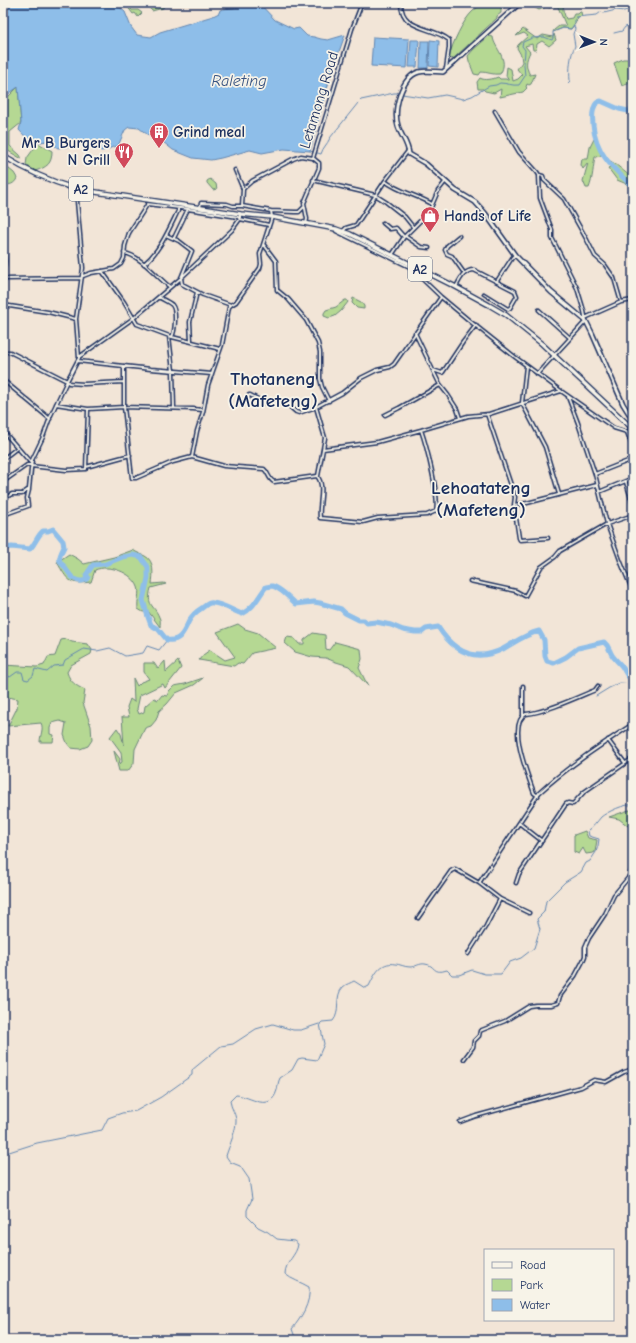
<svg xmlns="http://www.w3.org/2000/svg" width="636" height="1343" font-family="'Comic Neue',sans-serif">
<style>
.green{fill:#b5d893;stroke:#688478}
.water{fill:#8ebee9;stroke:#6085b1}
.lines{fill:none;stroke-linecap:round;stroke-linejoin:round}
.stream{stroke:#6085b1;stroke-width:1}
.river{stroke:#8ebee9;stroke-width:5}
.minor-casing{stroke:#1b2f5e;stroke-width:5}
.tertiary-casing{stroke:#1b2f5e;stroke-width:6}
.primary-casing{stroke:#1b2f5e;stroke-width:6}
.minor{stroke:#f7f3e8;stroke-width:2}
.tertiary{stroke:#f7f3e8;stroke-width:3}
.primary{stroke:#f7f3e8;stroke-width:3.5}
.labels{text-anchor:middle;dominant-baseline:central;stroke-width:3.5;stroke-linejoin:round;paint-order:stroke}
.shield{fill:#f7f3e8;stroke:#5d6a87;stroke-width:1}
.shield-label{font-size:14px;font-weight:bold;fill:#1b2f5e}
.street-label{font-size:15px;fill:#1b2f5e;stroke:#f7f3e8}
.poi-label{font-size:15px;font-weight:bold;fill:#1b2f5e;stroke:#f7f3e8;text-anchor:start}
.water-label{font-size:16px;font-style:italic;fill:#385381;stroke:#f7f3e8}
.district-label{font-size:19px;font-weight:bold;fill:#1b2f5e;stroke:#f7f3e8}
</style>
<rect width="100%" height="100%" fill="#f2e5d7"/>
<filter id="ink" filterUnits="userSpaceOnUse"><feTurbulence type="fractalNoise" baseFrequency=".025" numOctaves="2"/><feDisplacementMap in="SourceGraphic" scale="8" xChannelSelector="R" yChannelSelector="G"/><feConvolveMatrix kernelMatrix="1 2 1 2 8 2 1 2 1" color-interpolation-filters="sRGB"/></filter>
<g filter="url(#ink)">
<path class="green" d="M123,3h11l-1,3 -4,1 3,3h6l4,3 -4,4 -3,-4 -2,1 -6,-8h-3z
M145,3h7l2,3 3,-3h8l-2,5 -11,3z
M483,3h30l-4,3 -8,2v5l-4,3v2l-43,40 -3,1 -2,-2c3,-13 14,-37 24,-46 3,-3 7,-5 10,-8z
M526,3h38l-1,7 3,9 6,-1 2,-4h4l2,-2h1l1,4 -4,1 -3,7 -4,5 -8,-1 -10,4 1,-2 5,-4h7l-8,-19h-4l-2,-2 -2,3 -4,-1 -7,3 -9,-5 -6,2z
M523,29l14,10 6,-4 10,2 1,-3 2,6 -7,6 -7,-5 -5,3 -1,6h-3l-1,-6 -7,2 5,6c-4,8 -5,14 0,23l5,-1 -4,10 -2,1 -2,-1 -1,3 1,1 -4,4 -23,5 1,-8 -7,4 -9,-2 -2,-2h-5l-1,-7 3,-4c5,3 13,1 18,-1l2,2h6l3,2 -3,-5 1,-9 4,2 2,12 5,-2 4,-4 -5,-6 5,-7 -1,-7 -4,-7 1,-3 10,-9 -4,-3 -8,3z
M489,36l4,1c1,11 17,22 7,37 -8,1 -12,-2 -19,-2l-2,3 -5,-1 -5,-13 -1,-5 5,-6z
M623,59h7l3,8v15l-11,4 -8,-23z
M18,87l3,36 -11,9v14l10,9 2,4 -19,-11v-48l6,-4z
M594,139l6,11 1,6 -6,1c-2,10 -2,21 -6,31h-3l-3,-7 5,-18 -5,6 -2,-4 1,-6h6l2,-12z
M38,143l14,8c0,13 -5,16 -17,20l-9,-6 1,-7z
M608,160c8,3 17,13 25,18v3l-3,1 -1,3 -12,-5 -9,-12 4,-2z
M3,164l11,9 3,5c-2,6 -8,8 -14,6z
M210,179l6,5 1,5 -4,1 -6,-7v-2z
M353,298l8,4 3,4v3l-7,-1 -5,-5z
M345,300h2l1,2 -7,9 -6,5 -6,2 -5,-2v-3l2,-3 10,-3z
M133,550c4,3 8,4 12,6 10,5 8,19 7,28l12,-1 2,1 -15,4c-5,19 3,16 8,29 2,3 1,7 1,10l-12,-16 -5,1 -5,-3c-1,-7 2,-17 0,-22 -6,-15 -29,-23 -43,-17l-4,12c-22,3 -23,-1 -34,-20l12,-8 9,5 6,5 30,-7z
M238,624l7,5 13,4 18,15 -24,5 -9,11 -5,-1 -4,3 -35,-6 4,-5 7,-5 15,10 10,-3 -18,-25z
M313,633l12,2 1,14 3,1 6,-8 26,7 1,10 -3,9 9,18 -19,-20 -16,-5 -7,-3 -14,-1 -17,-5 -10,-9 2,-6 7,1 5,6h5v-4z
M66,639l6,3 16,2 4,6 -1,4 -20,11 -4,7c3,10 9,14 18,18l-2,13 8,23 1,14 -4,6 -8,3 -9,-1 -4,-5 -3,-8 2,-12 -6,-2 -8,2 -2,5v6l4,1 -1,7h-13c0,-7 4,-13 1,-19l-33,3 9,-18 1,-9 -15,-3v-31l34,2 7,-2 4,-8 7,-1 6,-16z
M165,661l1,11 12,-11 3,7 -16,20 -2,-4 -23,11 -3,14 2,5 5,-2 1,-6 9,-8 4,2 4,-5 5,1 2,-5 5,-5 11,-2 18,-6 -9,7 -18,8 -9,11 -8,7 -3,9 -5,6 -6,2 -10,21 -1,14 -6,8h-9l-5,-20 6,8 -1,5 3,-2 -1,-10 -11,-15 7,-9 4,6 3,11 -2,-28h7l-2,-10 3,-8 4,3 -1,-24 4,8 4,-4 8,-3 -5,-7v-9h10l4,6z
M629,810l4,1v11l-5,4 -9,-7 -10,-2z
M585,831l3,7 9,2 -2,12 -2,1 -7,1 -3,-6 -4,6 -5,-2v-17z"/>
<path class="water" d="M3,3h112l10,9 6,15 6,8 14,2 9,-5 53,-16 6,-3 1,-3c5,-2 7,-1 13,-2 9,-1 17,-5 26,-5l16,17 19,9 5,-1 8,8 7,1 7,2 7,1 17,-5 -14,39 -21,77 -26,-2 -22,4 -12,-3 -29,8 -10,2 -18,-2 -20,-8 -10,-8 -11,-4 -13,-10 -10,-1 -4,3 -7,16c-7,0 -10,5 -17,5l-7,-6h-13l-23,3 -11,-7c-14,3 -19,-1 -28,-11l2,-7 -3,-36 -15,11z
M373,37l36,2 -2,29 -36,-2z
M411,40h8l-2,27h-8z
M430,40l9,1 -1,26 -9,-1z
M421,41h8l-1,27h-8z"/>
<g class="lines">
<path class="stream" d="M614,33l8,-2 3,-4 8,-2
M568,83l2,-2c-1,-11 0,-26 5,-35l-2,-12 2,-5 -1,-3
M402,94l26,4 17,-3 18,4 9,-3 17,-10 7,-1 4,-2c7,0 12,3 19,2l6,-9 -1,-11 1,-15 -3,-4 1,-4 9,-4 12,-1 8,3 1,-2v-6l10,-4 8,1 4,-6v-4l1,-2 21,-2 4,-3 3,1 12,-3 8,1 9,-3
M310,151l11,3c2,-7 6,-9 9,-16l28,-35 3,-3 33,-7h4
M3,673l7,4 7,-5h5l2,7 4,1 5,-4 2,-7 12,3 7,-6 9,-1 2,-5 19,-11 13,2 13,-3 15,8 18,-3 4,-7 12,4 8,-10
M596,696l13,-8 11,-5 13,1
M3,1154l34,-11 65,-13 6,-12 14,-5 14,-2 25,-14 31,-22v-5l29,-24 12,-2 23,-15 17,-5 20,6h8l18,-6
M296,1340l-4,-11c9,-11 19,-26 17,-42 -8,-5 -17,-7 -24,-13 0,-12 12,-19 13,-30l-4,-3 -17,-2 -9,-7 -10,-5 -11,-11v-6l5,-11 -3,-20 -9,-13 -10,-4 -4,-6c3,-10 11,-27 10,-37 -1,-6 -5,-11 -6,-18l6,-6c15,1 34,19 41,-5 1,-4 1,-8 3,-12l12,-8 6,-11 4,-1 15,2 7,-16 -4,-20 2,-2 11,-1c8,-9 1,-25 10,-34 3,-3 8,-4 11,-6l11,7 4,-2c5,-10 11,-25 26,-22 5,0 9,3 15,3 5,0 10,-4 15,-3 11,1 7,11 22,6l5,5h7l13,-5 13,4h16l9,-12 11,-4 13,-10 6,-19 -3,-10 7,-7 2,-11 19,-19 16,-10 5,-9 4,-2 6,-9 2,-6 1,-7 -10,-3 -1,-5c5,-4 9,-9 13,-14 6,-5 25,-14 32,-12"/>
<path class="river" d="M633,112l-14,-3 -18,-8c-6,1 -7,6 -8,11 -1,5 0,9 0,13 3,29 20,43 40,62
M633,218h-2l2,8
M3,548l9,-1 18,2c6,-6 7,-13 13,-18h5l5,-2 10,12 1,6c-1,2 -6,11 -4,14 0,2 2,3 4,5 5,8 12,20 23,13l1,-2 -2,-1v-1l7,-10 12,-1 18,-7 10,-2 8,2 7,10v11l-5,22 5,17 3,8 7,4 9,11c14,2 17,-9 22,-19 3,-6 8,-10 13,-13 4,-3 7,-6 11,-5 10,1 20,8 29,11 12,-6 16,-17 24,-27 0,0 6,-1 6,-1 6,1 19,13 24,18l18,-2 6,1 21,6 4,4 14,7h5l3,3 9,-1 15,3 12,5 12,2h7l4,-3 12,-2c16,25 37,36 65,22 12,-7 23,-15 36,-18l5,9 1,16 2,5 7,2 12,-6 12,-9 26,-6c5,4 5,8 8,13 3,5 8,8 11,13 3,5 4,10 10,12"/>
<g class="minor-casing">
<path id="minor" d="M401,3c0,28 31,23 48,37v8l-3,21
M495,111l24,41 18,20 2,3 1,23 12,32v8l25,50 7,23 2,10 -49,53
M235,170l8,19
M539,175l4,1 1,4 20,19 23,41 8,16 10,9 9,13 7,24
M313,180l62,15 11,7 19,15 8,10
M385,181c14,11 32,14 47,23
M147,204l41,5 50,8 2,2 29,6
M242,206l1,-17 9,-8 41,-22 8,-3 12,2 39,-129 10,-26
M200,207l1,-4 26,1 6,2h9l29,5 24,1h4l5,-5
M383,223l7,6 6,-1 8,9
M306,224l1,-5 -3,-16 15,-35v-5l-6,-5
M3,227l2,34 -2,30
M336,229v2l74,36 8,8
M343,231l3,-3 10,-3 29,-44 23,-30
M166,235l13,6 13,10 -11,27 1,6 21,11 28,10
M405,236l16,11 8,1
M459,236l-12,10 -2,4 2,4 5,2 12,17
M174,238l14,-29
M264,245l12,16 1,29 11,9 18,21 12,23 2,9v27l2,8 7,14
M124,253c16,2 34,25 46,34
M392,255l12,-18 25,-25 9,-21 7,-9
M144,264c16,-13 25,-35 34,-53v-3
M420,270l-2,5 23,22 30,25 44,35 46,34
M102,271l22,31 13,22 35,13 48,12
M83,276l8,-3 23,-4 7,-5 3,-6 1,-12 4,-13 18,-28
M5,279l77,-1
M497,281l15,-23 3,-3
M456,287c4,-8 8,-17 18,-17l41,21 2,5 -7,12 -2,1 -24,-15
M159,297c4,3 10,5 13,8 5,6 3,26 0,32
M3,305l45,7 28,7
M539,310l30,27
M585,318l36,-16 12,-2
M415,333l25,52 8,10 9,14 3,9
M169,336l4,35 1,37
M191,341l-1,-19 7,-30
M3,354l2,-2h5l57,29 12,-23 -3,-39 7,-51 -7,-78
M79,357l56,-40 46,-39 51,-48 8,-11v-4
M78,361l73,8 61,5
M124,366v41l8,71h4l37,-16 19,-5 5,-26 6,-19 5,-27 14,-40 7,-38 2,-2 5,-3 24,-34 1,-4 -1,-10 12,-37 -1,-6
M526,366l-4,37 23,44 14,47
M433,370l9,3 1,-1 20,-30 13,-17
M3,380l47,39
M568,397l10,26 17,51 12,50 13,36 13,32
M248,398l1,-3h1l15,8h11l12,2 8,7 3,1 17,-6 26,-14 19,-15 16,-8 13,-3 4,-3 47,-67
M56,404l32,5 36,-2 69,2 10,1
M316,407l9,31 -7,38
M487,414l28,83 -1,8 5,33 1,2 28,-2
M385,415l14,-7 41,-23
M3,431l28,32
M627,432l6,16
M323,449l54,-7 44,-12
M192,457l32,9 40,3c5,4 4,10 10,13l43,-6c9,10 1,29 3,42l43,4 15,-4 49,-3 9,-4c4,-13 -10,-67 -15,-81l47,-14 21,-2 72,-23 53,37 13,4 5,-3
M3,459l14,-11
M31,466l35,4 20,-1 2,-59
M86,467l44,-12
M595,474l38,-15
M3,482l24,-17h3
M626,482l7,23
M599,492l34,-14
M3,499l9,-5h10l7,-5 3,-29 11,-23 8,-22 16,-34 2,2 15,1 40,-2
M514,505l13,-2 70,-18
M3,515l25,-9 -1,-8 2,-8
M470,581l46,10 9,5 16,-29 14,-10 5,-6 47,-27 26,-9
M523,715v-29
M608,740l17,23
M538,796l-4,-3c-5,-15 -28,-69 -8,-79 20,-2 50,-16 69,-24l3,-4
M519,823l23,18
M479,883l60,-90c28,-26 62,-48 94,-69
M516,883l3,-9 47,-70 2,-1 5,1 11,-12 49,-34
M418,918l33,-47 4,-2 24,14 21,16 29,14
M468,954l18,-28 14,-27
M464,1059l9,-12 1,-6 5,-5 1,-5 2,-1 23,-9 24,-15 7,-1h15l7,-2 2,-7 15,-20 8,-15 2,-5v-9l4,-9 16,-24 9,-19 14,-17 5,-11
M460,1122l16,-6 105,-29 13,-7 12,2 18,-10 9,-3"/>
</g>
<g class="tertiary-casing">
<path id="tertiary" d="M520,3l-77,69c-7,0 -17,-2 -24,0 -18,5 -26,38 -21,54 3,10 10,17 11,28l17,10 29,26 20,12 10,11 30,42 36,37 35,29 6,12 31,71 10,16"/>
</g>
<g class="primary-casing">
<path id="primary" d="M3,156c24,15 46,25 73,33l165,25 31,3 64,12 14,5 106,53 33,18 17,10 36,29 91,85"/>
</g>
<use href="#minor" class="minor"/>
<use href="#tertiary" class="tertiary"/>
<use href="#primary" class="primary"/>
</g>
</g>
<defs>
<g id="building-pin" transform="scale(1)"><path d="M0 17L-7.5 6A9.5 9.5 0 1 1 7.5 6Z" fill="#d1495b" stroke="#f7f3e8"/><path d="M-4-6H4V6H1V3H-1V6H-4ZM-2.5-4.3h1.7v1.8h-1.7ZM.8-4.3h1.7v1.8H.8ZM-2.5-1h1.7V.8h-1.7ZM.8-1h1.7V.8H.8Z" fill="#fff"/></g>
<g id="restaurant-pin" transform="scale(1)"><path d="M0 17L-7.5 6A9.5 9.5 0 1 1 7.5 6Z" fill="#d1495b" stroke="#f7f3e8"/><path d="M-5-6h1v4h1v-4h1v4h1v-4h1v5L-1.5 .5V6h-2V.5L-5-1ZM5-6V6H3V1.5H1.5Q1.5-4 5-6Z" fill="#fff"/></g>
<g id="shop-pin" transform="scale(1)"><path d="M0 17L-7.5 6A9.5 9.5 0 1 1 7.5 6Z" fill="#d1495b" stroke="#f7f3e8"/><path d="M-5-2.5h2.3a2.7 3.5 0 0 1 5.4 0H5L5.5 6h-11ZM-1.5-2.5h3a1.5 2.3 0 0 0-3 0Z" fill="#fff"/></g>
</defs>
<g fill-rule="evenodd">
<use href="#building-pin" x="159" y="132"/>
<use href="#restaurant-pin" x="124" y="152"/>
<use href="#shop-pin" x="430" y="216"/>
</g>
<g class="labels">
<g class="shield">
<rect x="69" y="177" width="24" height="24" rx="3"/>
<rect x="408" y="257" width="24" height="24" rx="3"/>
</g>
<g class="shield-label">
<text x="81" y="189">A2</text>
<text x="420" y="269">A2</text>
</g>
<g class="street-label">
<text transform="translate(319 100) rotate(-73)">Letamong Road</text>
</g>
<g class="poi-label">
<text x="173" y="132">Grind meal</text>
<text x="110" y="143" text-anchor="end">Mr B Burgers<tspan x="110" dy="17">N Grill</tspan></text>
<text x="444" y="216">Hands of Life</text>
</g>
<g class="water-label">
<text x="239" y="81">Raleting</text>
</g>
<g class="district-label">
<text x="273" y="379">Thotaneng<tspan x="273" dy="22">(Mafeteng)</tspan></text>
<text x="481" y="488">Lehoatateng<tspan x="481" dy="22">(Mafeteng)</tspan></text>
</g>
</g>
<rect width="636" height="1343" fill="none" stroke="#f7f3e8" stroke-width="16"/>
<rect x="8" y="8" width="620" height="1327" fill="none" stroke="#1b2f5e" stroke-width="1.5" filter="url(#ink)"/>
<rect x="484" y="1249" width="130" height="72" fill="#f7f3e8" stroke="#9fa5b1"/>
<rect x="492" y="1262" width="20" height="6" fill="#f7f3e8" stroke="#9fa5b1"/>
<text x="520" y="1269" font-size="12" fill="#1b2f5e">Road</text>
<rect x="492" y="1279" width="20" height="12" fill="#b5d893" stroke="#9fa5b1"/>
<text x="520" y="1289" font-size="12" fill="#1b2f5e">Park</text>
<rect x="492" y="1299" width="20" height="12" fill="#8ebee9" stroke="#9fa5b1"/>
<text x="520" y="1309" font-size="12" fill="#1b2f5e">Water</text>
<g transform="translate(594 42) rotate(91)" stroke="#f7f3e8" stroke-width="3" paint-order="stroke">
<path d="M0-3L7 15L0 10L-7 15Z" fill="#1b2f5e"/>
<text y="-6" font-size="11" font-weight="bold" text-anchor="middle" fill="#1b2f5e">N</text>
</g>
</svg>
